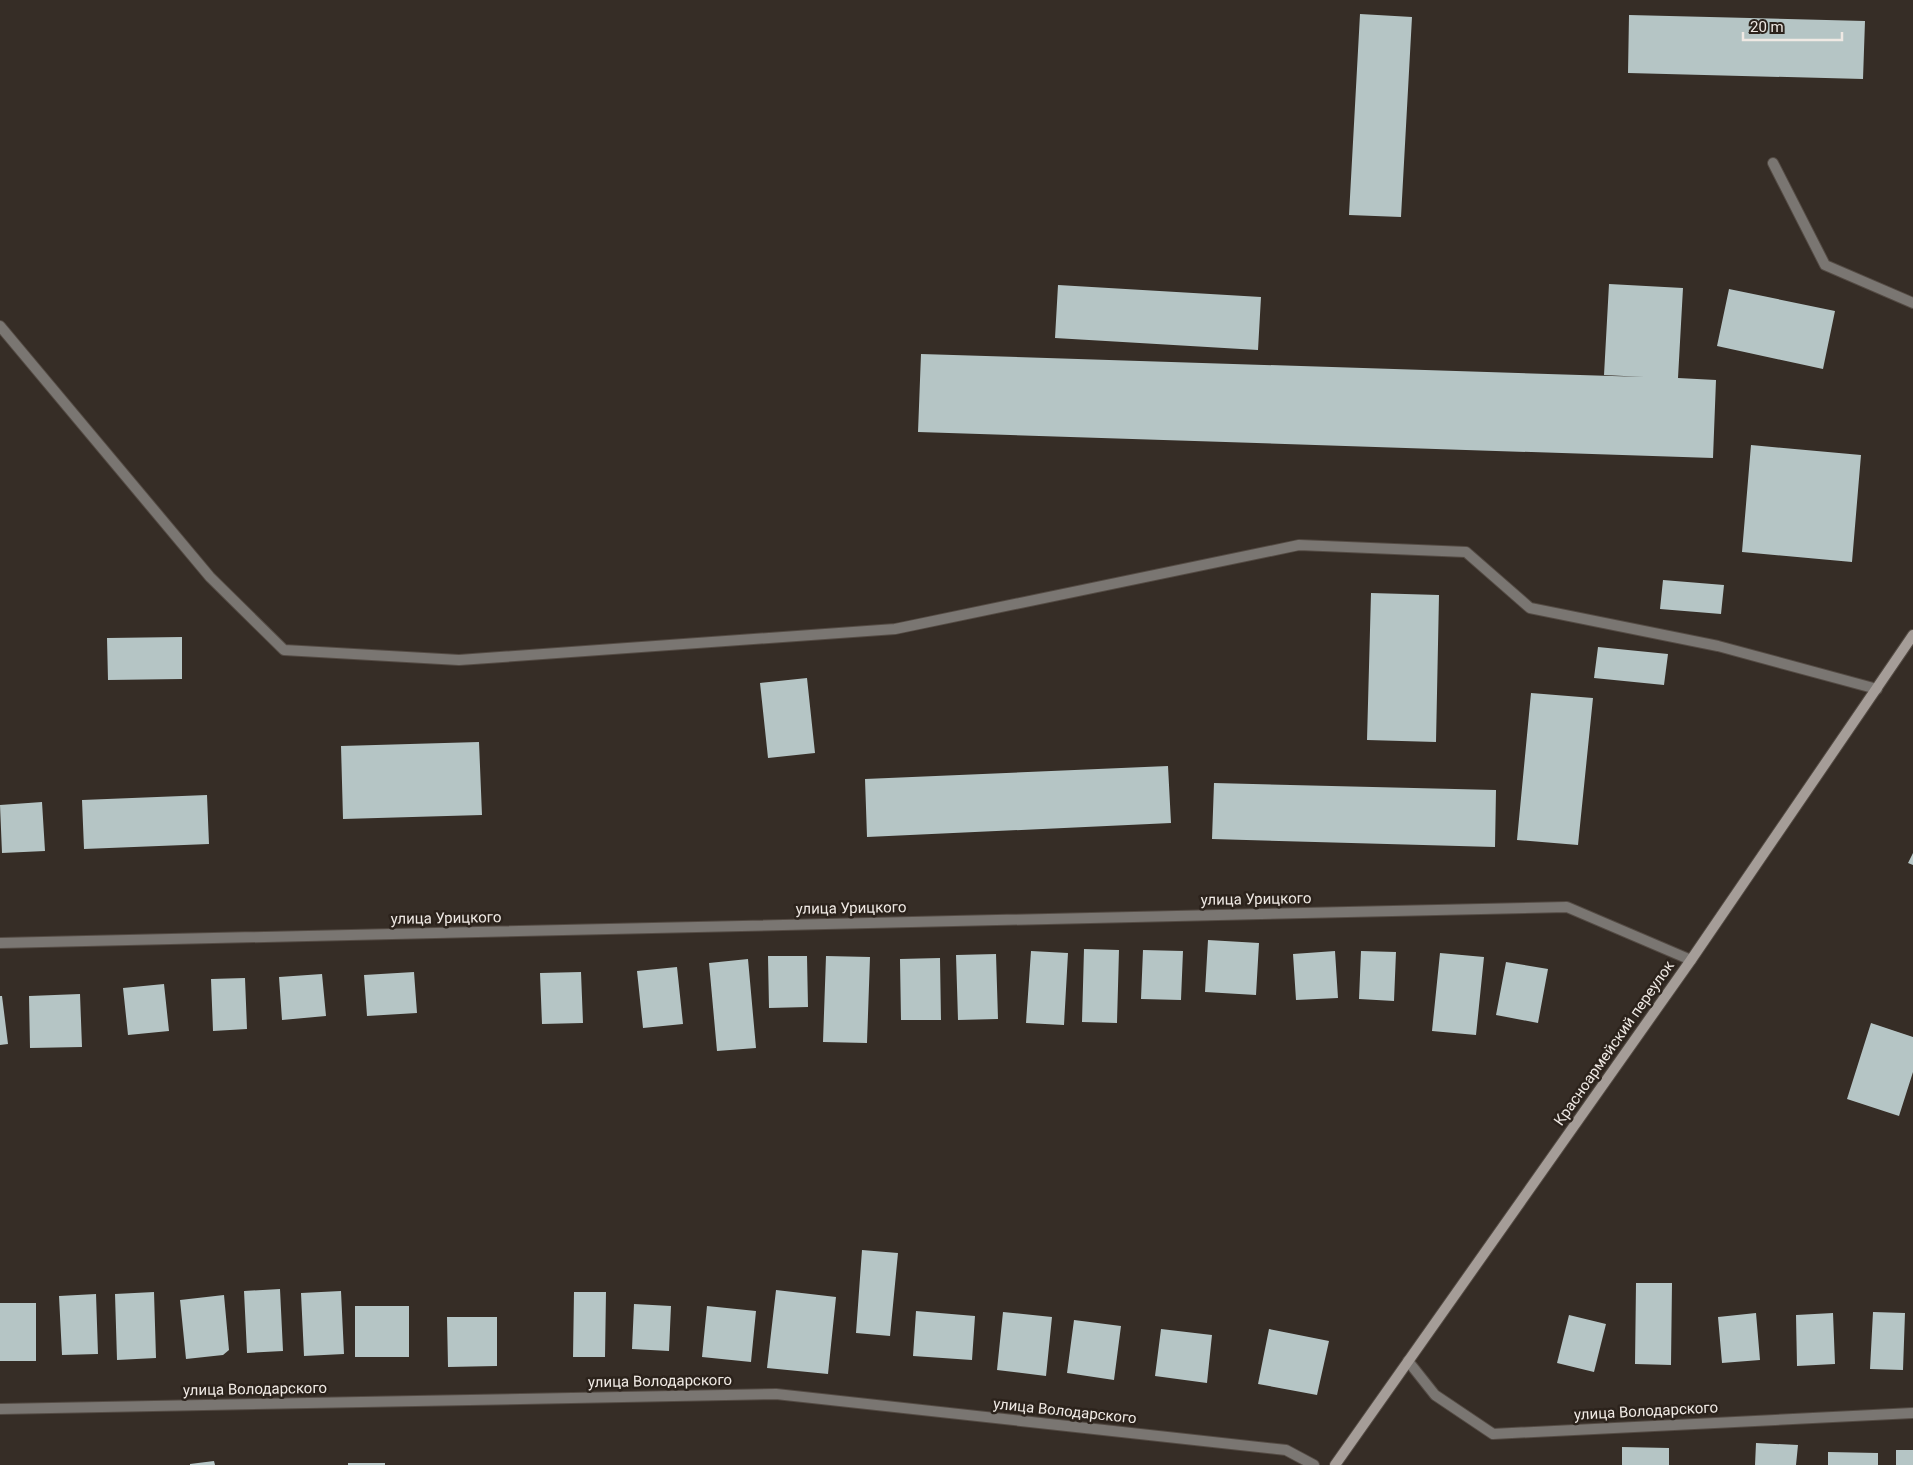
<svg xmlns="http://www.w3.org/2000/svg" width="1913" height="1465" font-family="Roboto,sans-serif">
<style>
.building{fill:#b5c5c5}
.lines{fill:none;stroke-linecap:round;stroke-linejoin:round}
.lane-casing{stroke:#544b44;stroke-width:12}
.street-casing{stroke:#544b44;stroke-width:12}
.secondary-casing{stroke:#544b44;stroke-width:12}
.lane{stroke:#7a7672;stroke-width:10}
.street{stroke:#7a7672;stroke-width:10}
.secondary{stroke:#a59d98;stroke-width:10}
.labels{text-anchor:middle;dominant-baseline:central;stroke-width:5;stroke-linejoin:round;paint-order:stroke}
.street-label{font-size:15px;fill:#efe9e4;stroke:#2c231c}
</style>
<rect width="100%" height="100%" fill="#362d26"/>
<path class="building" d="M1360,14l52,3 -11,200 -52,-2z
M1629,15l236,6 -2,58 -235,-6z
M1609,284l74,4 -5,90 38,2 -3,78 -795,-26 3,-78 723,23 -40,-2z
M1058,285l203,12 -3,53 -203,-12z
M1729,289l106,22 -12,58 -106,-23z
M1751,445l110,10 -9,107 -110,-10z
M1663,580l61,5 -3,29 -61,-5z
M1371,593l68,2 -3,147 -69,-2z
M182,637v42l-74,1 -1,-42z
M1598,647l70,7 -4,31 -70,-7z
M807,678l8,75 -47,5 -8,-75z
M1531,693l62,5 -15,147 -61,-5z
M479,742l3,73 -139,4 -2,-73z
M1168,766l3,57 -304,14 -2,-58z
M1214,783l282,7 -1,57 -283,-8z
M207,795l2,49 -125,5 -2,-49z
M42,802l3,49 -43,2 -2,-48z
M1913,853v12l-5,-2z
M1208,940l51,3 -3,52 -51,-3z
M1084,949l35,1 -2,73 -35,-1z
M1143,950l40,1 -2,49 -40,-1z
M1031,951l37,2 -4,72 -38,-2z
M1335,951l3,47 -42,2 -3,-46z
M1361,951l35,1 -2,49 -35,-2z
M1440,953l44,4 -8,78 -44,-4z
M996,954l2,65 -40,1 -2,-65z
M768,956h39l1,51 -39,1z
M826,956l44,1 -3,86 -44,-1z
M940,958l1,62h-40l-1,-61z
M748,959l8,89 -39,3 -8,-88z
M1506,962l42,7 -10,54 -42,-8z
M677,967l6,57 -40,4 -6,-57z
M414,972l3,41 -50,3 -3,-41z
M581,972l2,51 -41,1 -2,-51z
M322,974l4,42 -44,4 -3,-43z
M245,978l2,51 -34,2 -2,-52z
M164,984l5,47 -41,4 -5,-47z
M80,994l2,53 -52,1 -1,-52z
M0,996h2l6,48 -8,1z
M1871,1023l42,14v35l-14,44 -52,-17z
M862,1250l36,3 -8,83 -34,-3z
M1636,1283h36l-1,82 -36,-1z
M280,1289l3,62 -36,2 -3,-62z
M776,1290l60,7 -8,77 -61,-6z
M341,1291l3,63 -40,2 -3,-63z
M154,1292l2,66 -39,2 -2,-66z
M574,1292h32l-1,65h-32z
M96,1294l2,60 -36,1 -3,-59z
M224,1295l5,55 -6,5 -37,4 -6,-59z
M0,1303h36v58h-36z
M634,1304l37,2 -2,45 -37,-2z
M355,1306h54v51h-54z
M707,1306l49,5 -5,51 -49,-5z
M916,1311l59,5 -3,44 -59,-4z
M1003,1312l49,5 -6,59 -49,-6z
M1873,1312l32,1 -2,57 -33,-1z
M1756,1313l4,47 -38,3 -4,-46z
M1833,1313l2,51 -38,2 -1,-51z
M1569,1315l37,9 -12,48 -37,-9z
M447,1317h50v49l-49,1z
M1074,1320l47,6 -7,54 -47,-7z
M1161,1329l51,6 -5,48 -52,-7z
M1269,1329l60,12 -12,54 -59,-11z
M1756,1443l42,2 -2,20h-41z
M1622,1447l47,1v17h-47z
M1896,1450h17v15h-17z
M1828,1452l50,1v12h-50z
M214,1461l1,4h-25v-1z
M348,1463h37v2h-37z"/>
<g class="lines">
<g class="lane-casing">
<path id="lane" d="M1773,163l52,102 88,38
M0,326l210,251 74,73 175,10 436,-31 404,-84 167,7 64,56 188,38 159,43"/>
</g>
<g class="street-casing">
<path id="street" d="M0,943l1567,-36 124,53
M1408,1361l27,34 58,39 420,-21
M0,1409l776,-15 510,56 28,15"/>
</g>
<g class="secondary-casing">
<path id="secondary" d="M1335,1465l356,-505 222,-325"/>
</g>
<use href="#lane" class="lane"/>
<use href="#street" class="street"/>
<use href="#secondary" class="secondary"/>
</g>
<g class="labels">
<g class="street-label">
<text transform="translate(1256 899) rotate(-1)">улица Урицкого</text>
<text transform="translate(851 908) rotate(-1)">улица Урицкого</text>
<text transform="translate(446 918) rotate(-1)">улица Урицкого</text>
<text transform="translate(1614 1043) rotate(-55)">Красноармейский переулок</text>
<text transform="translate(660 1381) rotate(-1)">улица Володарского</text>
<text transform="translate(255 1389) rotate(-1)">улица Володарского</text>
<text transform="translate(1065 1411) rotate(6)">улица Володарского</text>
<text transform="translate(1646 1411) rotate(-3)">улица Володарского</text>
</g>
</g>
<path d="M1743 32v8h99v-8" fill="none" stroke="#efe9e4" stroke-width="2.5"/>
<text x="1750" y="32" font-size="15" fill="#efe9e4" stroke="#2c231c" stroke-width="4" paint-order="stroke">20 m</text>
</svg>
